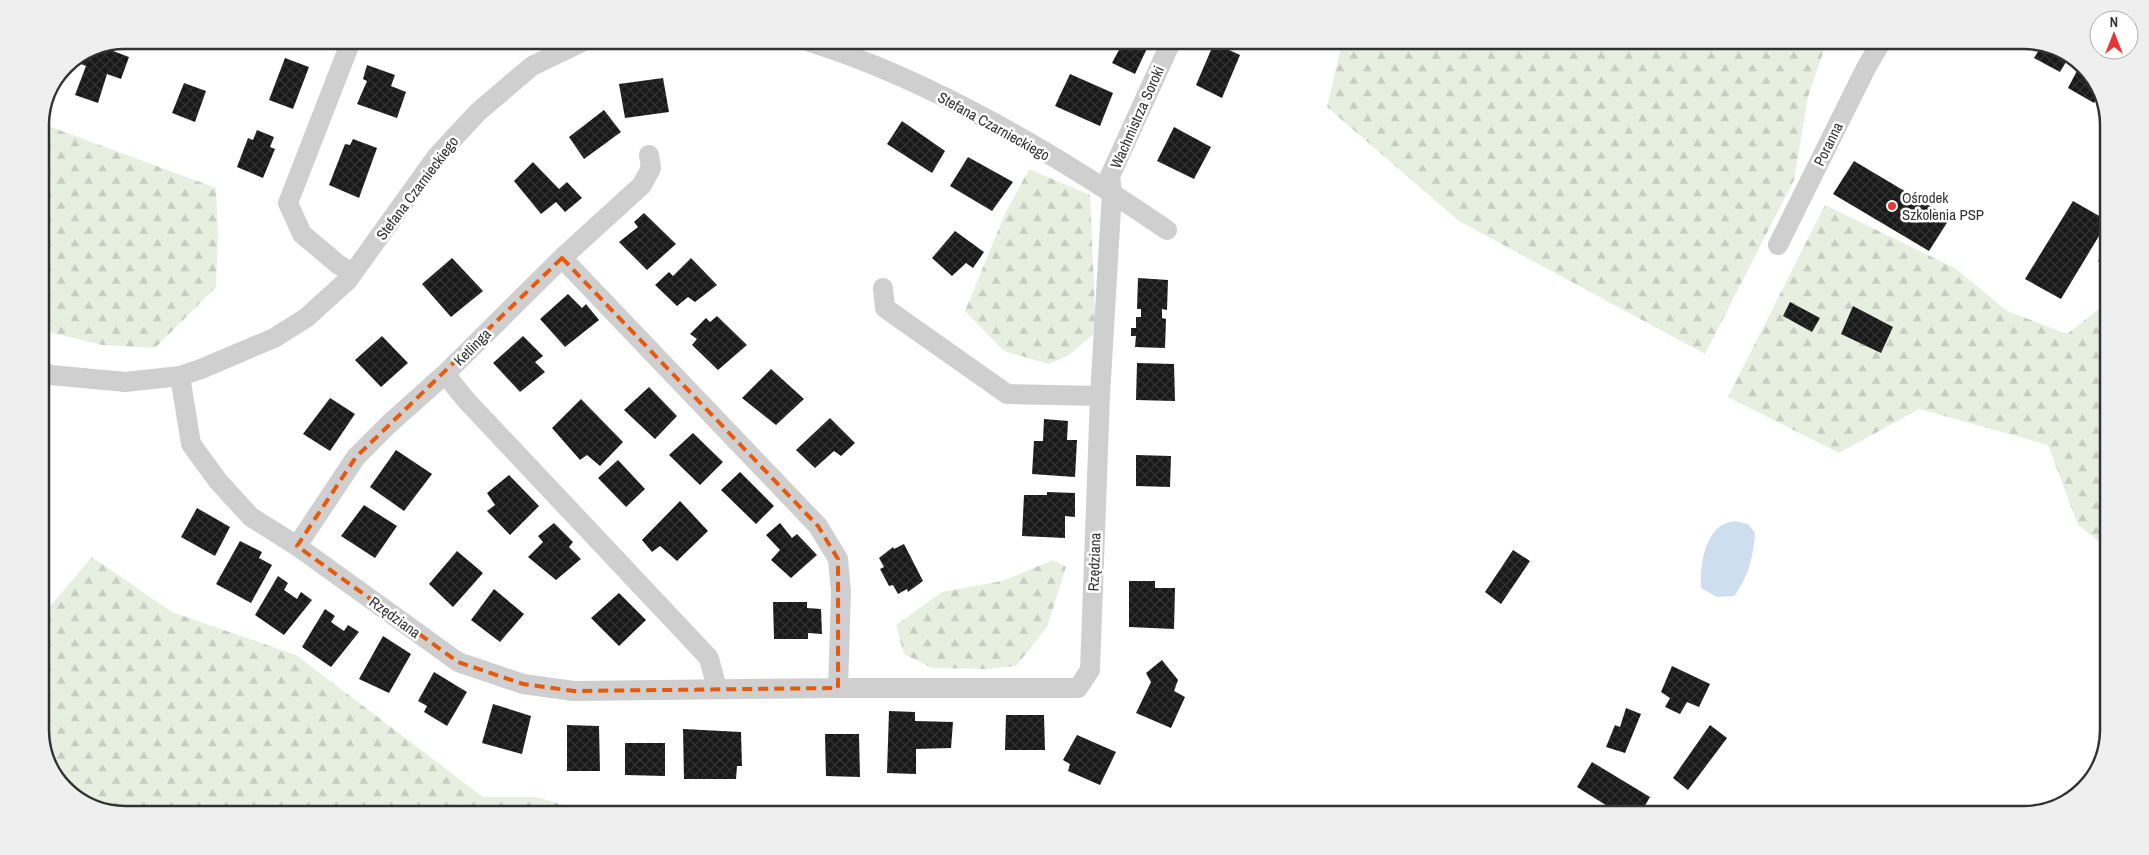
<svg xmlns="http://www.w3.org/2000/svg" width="2149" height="855" font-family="'Archivo Narrow',sans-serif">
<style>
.forest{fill:url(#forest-firs)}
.water{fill:#cddfee}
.building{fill:url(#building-cross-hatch)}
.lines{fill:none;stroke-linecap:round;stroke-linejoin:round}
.minor{stroke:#cfcfcf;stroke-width:20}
.marked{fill:none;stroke:#e8590c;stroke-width:4;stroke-dasharray:10 6;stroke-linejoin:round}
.poi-dot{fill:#e83535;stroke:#fff;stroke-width:2}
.labels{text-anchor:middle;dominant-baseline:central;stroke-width:5;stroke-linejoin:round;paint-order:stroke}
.street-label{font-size:15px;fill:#323232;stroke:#fff}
.poi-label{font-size:15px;fill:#323232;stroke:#fff;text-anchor:start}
.rim{fill:none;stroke:#323232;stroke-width:2.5}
</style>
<defs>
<pattern id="forest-firs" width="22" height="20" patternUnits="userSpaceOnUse" patternTransform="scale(1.25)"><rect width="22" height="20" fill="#e7efe1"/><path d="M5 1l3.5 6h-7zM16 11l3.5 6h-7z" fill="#c7cdc2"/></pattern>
<pattern id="building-cross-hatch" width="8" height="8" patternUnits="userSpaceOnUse" patternTransform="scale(1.25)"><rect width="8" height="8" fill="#191919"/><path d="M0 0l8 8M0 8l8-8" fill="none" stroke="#323232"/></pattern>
</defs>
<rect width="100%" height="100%" fill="#fff"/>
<path class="forest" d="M1342,43l484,1 -18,53 -14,83 -89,174 -246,-133 -132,-114z
M40,123l176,65 2,46 -2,53 -61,61 -53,-3 -62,-15z
M1029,169l61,26 6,137 -27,23 -20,9 -45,-13 -39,-40 40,-97z
M1825,205l130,63 52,43 60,23 41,-32 -2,245 -28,-22 -30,-80 -129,-36 -80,44 -111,-56z
M92,557l80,55 124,43 187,142h54l50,15 -490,-2 -39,-28 -18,-46v-118z
M1053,560l13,7 -19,60 -31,39 -31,3 -53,-1 -28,-14 -8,-29 46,-33 60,-11z"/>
<path class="water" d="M1734,521l14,3 7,9c-2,24 -6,43 -21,63l-17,1 -16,-9c-1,-20 2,-47 18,-61 4,-3 11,-5 15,-6z"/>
<path class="building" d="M207,40h30l-4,10z
M1115,42h35l-15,32 -23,-11 9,-17z
M1214,43l26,12 -18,43 -26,-13z
M97,45l32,12 -8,22 -14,-5 -9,29 -23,-8 11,-29 -13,-5 19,-15z
M2042,45h10l17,12 -9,15 -26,-14z
M285,58l24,9 -16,42 -24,-9z
M367,65l28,10 -4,11 15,6 -9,26 -40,-14 10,-23 -4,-2z
M2080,65l12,8 7,20 -5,10 -26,-15z
M1070,74l43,19 -13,33 -45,-20z
M663,78l6,34 -44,6 -6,-34z
M184,83l22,8 -11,31 -23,-9z
M604,110l17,22 -37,27 -15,-22z
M902,121l43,30 -13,22 -45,-29z
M1174,127l37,20 -17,32 -37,-18z
M257,130l17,7 -4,10 5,2 -12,29 -26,-11 11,-29 5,2z
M353,139l24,9 -18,50 -30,-13 16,-41 5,1z
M968,157l45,25 -21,29 -42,-25z
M1854,161l96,57 -21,33 -96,-57z
M533,162l26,27 8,-7 15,16 -17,14 -9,-10 -15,12 -27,-33z
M2073,201l35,20 -47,78 -36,-20z
M644,213l32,31 -29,26 -28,-28 19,-15 -4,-5z
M955,231l29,21 -11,16 -7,-5 -14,13 -20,-18z
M2108,246v21l-10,-6z
M452,258l31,33 -32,26 -29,-33z
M691,258l26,27 -22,17 -7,-5 -11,9 -22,-21 14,-13 4,4z
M1138,278l30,2 -1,30 -5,-1v9l4,1 -1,29 -30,-1 1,-11h-5v-8h5v-11h5v-8h-4z
M568,294l14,14 4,-4 13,16 -34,27 -25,-28z
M1790,302l30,16 -8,14 -29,-16z
M1853,306l40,21 -12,26 -40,-19z
M717,316l30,29 -29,25 -26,-25 5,-6 -7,-5 16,-16 4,4z
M382,336l26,27 -27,24 -26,-27z
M523,336l20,20 -8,6 10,10 -25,20 -27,-29z
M1137,363l37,1 1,37 -39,-1z
M771,369l33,30 -28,26 -34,-27z
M649,387l28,29 -22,23 -31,-29z
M330,398l25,16 -25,37 -27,-17z
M581,399l42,43 -23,24 -13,-11 -7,5 -28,-32z
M830,418l25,25 -14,13 -7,-5 -19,17 -19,-18z
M1044,419l24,2 -1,19h10l-2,37 -43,-3 2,-33h9z
M693,433l30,29 -23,23 -31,-30z
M396,450l36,24 -28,37 -34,-24z
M1136,455l35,1 -1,31 -34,-1z
M618,460l27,29 -19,18 -28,-29z
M740,472l34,34 -18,18 -35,-34z
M509,475l30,31 -29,29 -23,-24 8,-6 -8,-12z
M1047,492l28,1v24l-10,-1v22l-43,-2 2,-41h23z
M680,501l28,30 -31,30 -17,-15 -8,6 -10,-12z
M364,505l33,21 -22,32 -34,-22z
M197,508l33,19 -15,29 -34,-19z
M554,523l19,19 -4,5 12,12 -25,21 -28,-23 15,-15 -5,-6z
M780,523l12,15 5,-4 20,21 -26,23 -20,-18 9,-10 -14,-15z
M240,541l22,11 -3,6 13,7 -21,38 -35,-19z
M904,544l19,37 -15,11 -1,-3 -9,5 -5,-9 -4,1 -9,-17 4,-2 -5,-9 14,-11 1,2z
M1513,550l17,11 -29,43 -16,-12z
M457,551l26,22 -30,34 -24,-23z
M278,576l10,7 -4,7 13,9 4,-7 11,8 -28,35 -29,-20z
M1129,581h26v7h20l-1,41 -45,-2z
M494,589l30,25 -24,28 -29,-22z
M619,593l27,27 -27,26 -28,-28z
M773,602h34v6l14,1 1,25 -14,-1v6h-34z
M325,609l10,7 -4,6 13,9 4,-6 11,7 -28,35 -29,-20z
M383,636l28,18 -22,39 -30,-14z
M1162,660l16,20 -4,11 11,6 -14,31 -35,-15 15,-31 -5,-9z
M1672,666l38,18 -11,23 -12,-5 -7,12 -15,-7 5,-9 -9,-6z
M434,672l33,20 -20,34 -23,-14 3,-6 -9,-5z
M493,704l38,12 -9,38 -40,-11z
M1626,708l15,6 -16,39 -19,-6 9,-22 5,2z
M889,711l26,1v9l38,1 -2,26 -35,1v25l-29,-1z
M1006,715h38l1,35h-40z
M567,725l32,1 1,45h-33z
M1710,725l17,13 -39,52 -15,-12z
M683,729l58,3 1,34h-5l-1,13h-52z
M825,734h34l1,43 -34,-1z
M1077,735l39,17 -16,33 -32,-14 2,-7 -7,-4z
M625,743h40v33l-40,-1z
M1592,762l58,35 -10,17h-20l-43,-27z"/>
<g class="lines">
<path class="minor" d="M351,41l-63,162 14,31 37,31 14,8
M810,42c124,39 250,115 357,188
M1778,245l88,-177 14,-24
M562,258l256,268 20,33 3,33 -3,96
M883,288l2,20 122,86 93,2
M40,371l11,4 74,7 55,-6 21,-7 73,-31 32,-20 42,-38 89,-124 41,-44 54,-46 52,-25
M445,374l21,26 243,258 8,31
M180,376l11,68 27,37 33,36 46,29 161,116 65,22 51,7 264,-3h240l12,-18 10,-274 12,-204 -2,-16 61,-134
M297,546l59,-89 33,-33 56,-50 117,-116 80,-73 9,-17 -2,-13"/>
</g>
<path class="marked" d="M562,258l256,268 20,33v129l-264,3 -51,-7 -65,-22 -161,-116 59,-89z"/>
<circle class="poi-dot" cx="1892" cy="206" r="5"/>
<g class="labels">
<g class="street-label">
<text transform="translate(1137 117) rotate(-66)">Wachmistrza Soroki</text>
<text transform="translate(994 126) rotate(29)">Stefana Czarnieckiego</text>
<text transform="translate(1828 144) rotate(-64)">Poranna</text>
<text transform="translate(417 188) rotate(-53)">Stefana Czarnieckiego</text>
<text transform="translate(472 347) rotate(-45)">Ketlinga</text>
<text transform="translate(1094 562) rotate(-88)">Rzędziana</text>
<text transform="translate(395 617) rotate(36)">Rzędziana</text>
</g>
<g class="poi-label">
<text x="1902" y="197">Ośrodek<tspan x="1902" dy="17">Szkolenia PSP</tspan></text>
</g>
</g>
<path d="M0 0H2149V855H0ZM125 49H2024A76 76 0 0 1 2100 125V730A76 76 0 0 1 2024 806H125A76 76 0 0 1 49 730V125A76 76 0 0 1 125 49Z" fill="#efefef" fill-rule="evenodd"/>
<path class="rim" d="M125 49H2024A76 76 0 0 1 2100 125V730A76 76 0 0 1 2024 806H125A76 76 0 0 1 49 730V125A76 76 0 0 1 125 49Z"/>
<g transform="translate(2114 35)"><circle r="24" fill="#ffffff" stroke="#adadad"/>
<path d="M0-4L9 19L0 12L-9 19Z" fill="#e83535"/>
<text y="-8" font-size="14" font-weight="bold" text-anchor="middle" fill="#323232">N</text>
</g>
</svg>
